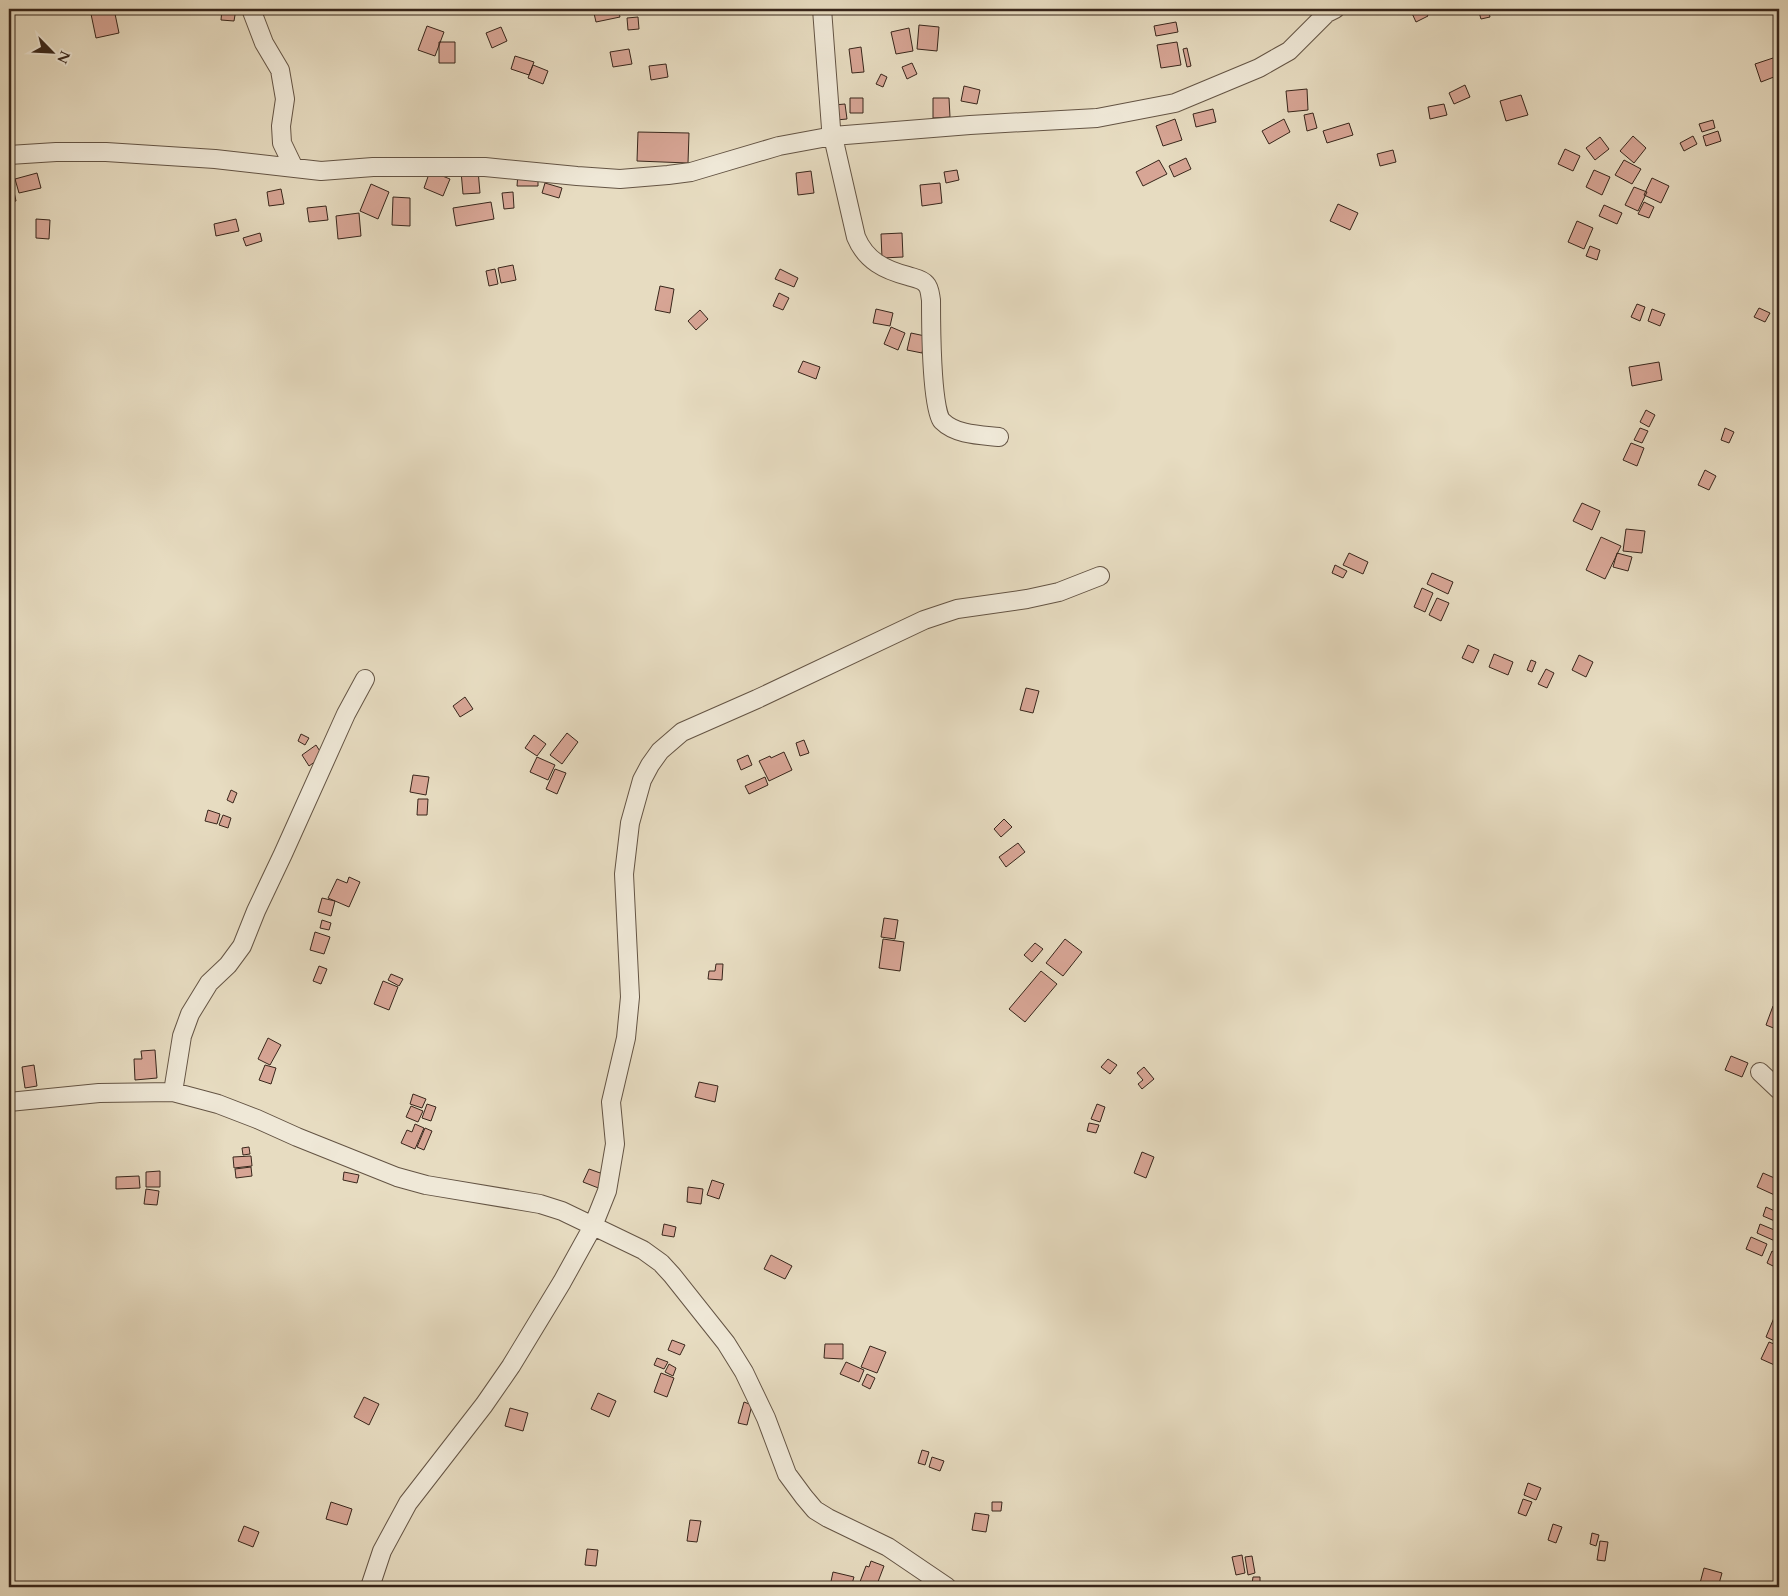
<svg xmlns="http://www.w3.org/2000/svg" width="1788" height="1596" font-family="Cardo,serif">
<style>
.building{fill:#d7a595;stroke:#38261b}
.lines{fill:none;stroke-linecap:round;stroke-linejoin:round}
.minor-casing{stroke:#645444;stroke-width:20}
.minor{stroke:#efe8d7;stroke-width:18}
</style>
<rect width="100%" height="100%" fill="#e7dcc1"/>
<filter id="stains"><feTurbulence type="fractalNoise" baseFrequency=".004" numOctaves="4"/><feColorMatrix values="0 0 0 0 .2 0 0 0 0 .09 0 0 0 0 .02 0 0 0 .5 -.17"/></filter>
<radialGradient id="worn" r=".72"><stop offset=".6" stop-color="#630" stop-opacity="0"/><stop offset="1" stop-color="#630" stop-opacity=".3"/></radialGradient>
<path class="building" d="M114,9l5,24 -23,5 -5,-24z
M222,9h14l-2,12 -13,-1z
M593,9h25l2,8 -24,5z
M1410,9h14l4,7 -12,6z
M1478,9h10l2,8 -9,2z
M638,17l1,12 -11,1 -1,-12z
M1176,22l2,10 -22,4 -2,-10z
M919,25l20,2 -2,24 -20,-2z
M427,26l17,6 -9,24 -17,-6z
M501,27l6,14 -15,7 -6,-15z
M909,28l4,23 -17,3 -5,-22z
M439,42h16v21h-16z
M1177,42l4,23 -20,3 -4,-23z
M861,47l3,25 -12,1 -3,-24z
M1187,48l4,18 -4,1 -4,-18z
M629,49l3,15 -19,3 -3,-15z
M515,56l19,6 -5,13 -18,-6z
M1779,56v19l-18,7 -6,-18z
M912,63l5,11 -10,5 -5,-12z
M666,64l2,13 -17,3 -2,-14z
M533,65l15,6 -5,13 -15,-6z
M881,74l6,3 -4,10 -7,-3z
M1465,85l5,12 -16,7 -5,-11z
M964,86l16,4 -3,14 -16,-3z
M1307,89l1,21 -20,2 -2,-21z
M1521,95l7,20 -22,6 -6,-20z
M850,98h13v15h-13z
M933,98h16l1,19 -17,1z
M845,104l2,15 -11,1 -2,-15z
M1444,104l3,11 -17,4 -2,-12z
M1213,109l3,13 -20,5 -3,-13z
M1313,113l4,15 -10,3 -3,-16z
M1175,119l7,21 -19,6 -7,-20z
M1284,119l6,13 -21,12 -7,-13z
M1713,120l2,8 -13,4 -3,-8z
M1349,123l4,12 -26,8 -4,-12z
M1718,131l3,10 -15,5 -3,-10z
M638,132l51,1 -1,30 -51,-2z
M1633,136l13,12 -12,15 -14,-12z
M1693,136l4,8 -13,7 -4,-8z
M1600,137l9,12 -14,11 -9,-12z
M1565,149l15,7 -7,15 -15,-7z
M1393,150l3,12 -16,4 -3,-12z
M1186,158l5,11 -17,8 -5,-11z
M1159,160l8,14 -24,12 -7,-14z
M1624,160l17,9 -9,15 -17,-9z
M478,170l2,23 -17,1 -2,-23z
M957,170l2,10 -13,3 -2,-11z
M1594,170l16,7 -8,18 -16,-8z
M430,171l20,8 -7,17 -19,-8z
M811,171l3,22 -16,2 -2,-22z
M37,173l4,15 -22,5 -4,-14z
M518,173h20v13h-21z
M1652,178l17,8 -8,17 -17,-8z
M545,183l17,5 -3,10 -17,-5z
M940,183l2,20 -20,3 -2,-21z
M371,184l18,8 -11,27 -18,-8z
M1634,187l13,5 -9,19 -13,-6z
M281,189l3,15 -15,2 -2,-14z
M14,192l2,9 -7,1v-9z
M513,192l1,16 -10,1 -2,-16z
M393,197l17,1v28l-18,-1z
M491,202l3,17 -38,7 -3,-18z
M1644,202l10,5 -5,11 -11,-4z
M1338,204l20,9 -8,17 -20,-9z
M1604,205l18,8 -5,11 -18,-8z
M326,206l2,14 -19,2 -2,-14z
M359,213l2,23 -23,3 -2,-23z
M36,219l14,1 -1,19 -13,-1z
M236,219l3,12 -23,5 -2,-12z
M1577,221l16,7 -9,21 -16,-7z
M260,233l2,8 -16,5 -3,-8z
M902,233l1,24 -21,1 -1,-24z
M1590,246l10,4 -3,10 -11,-4z
M513,265l3,15 -15,3 -3,-15z
M495,269l3,15 -9,2 -3,-15z
M780,269l18,9 -4,9 -19,-8z
M660,286l14,3 -4,24 -15,-3z
M779,293l10,5 -6,12 -10,-4z
M1637,304l8,3 -5,14 -9,-4z
M1759,308l11,5 -5,9 -11,-5z
M876,309l17,4 -3,13 -17,-3z
M1652,309l13,5 -5,12 -12,-5z
M700,310l8,9 -12,11 -8,-9z
M891,327l14,6 -7,17 -14,-6z
M911,333l14,3 -3,17 -15,-3z
M803,361l17,6 -4,12 -18,-7z
M1659,362l3,18 -30,6 -3,-19z
M1646,410l9,5 -6,12 -9,-5z
M1640,428l8,3 -6,12 -8,-3z
M1725,428l9,4 -5,11 -8,-3z
M1631,443l13,5 -7,18 -14,-6z
M1705,470l11,6 -7,14 -11,-5z
M1582,503l18,8 -8,19 -19,-9z
M1626,529l19,2 -3,22 -19,-2z
M1601,537l20,9 -16,33 -19,-9z
M1349,553l19,9 -5,12 -20,-9z
M1617,553l15,4 -4,14 -15,-4z
M1335,565l12,6 -4,7 -11,-5z
M1432,573l21,9 -5,12 -21,-10z
M1422,588l11,5 -8,19 -11,-5z
M1437,598l12,5 -8,18 -12,-6z
M1468,645l11,5 -6,13 -11,-5z
M1494,654l19,8 -5,13 -19,-8z
M1579,655l14,7 -7,15 -14,-7z
M1531,660l5,2 -4,10 -5,-2z
M1546,669l8,4 -7,15 -9,-4z
M1026,688l13,3 -6,22 -13,-3z
M465,697l8,12 -13,8 -7,-11z
M567,733l11,9 -16,22 -12,-9z
M301,734l8,4 -4,7 -7,-4z
M534,735l12,9 -9,12 -12,-8z
M804,740l5,13 -9,3 -4,-13z
M316,745l7,11 -14,10 -7,-11z
M784,752l8,18 -23,11 -10,-20 11,-5 1,2z
M748,755l4,10 -11,5 -4,-10z
M537,757l18,8 -7,15 -18,-8z
M555,769l11,4 -9,21 -11,-5z
M413,775l16,2 -3,18 -16,-3z
M765,777l3,8 -19,9 -4,-8z
M231,790l6,3 -4,10 -6,-3z
M418,799h10l-1,16h-10z
M208,810l12,4 -3,10 -12,-3z
M223,815l8,3 -3,10 -9,-3z
M1004,819l8,8 -11,10 -7,-8z
M1018,843l7,9 -19,15 -7,-10z
M349,877l11,5 -11,25 -21,-9 9,-19 10,4z
M322,898l13,3 -4,15 -13,-4z
M884,918l14,2 -3,19 -14,-2z
M322,920l9,3 -2,7 -9,-2z
M315,932l15,5 -6,17 -14,-4z
M883,939l21,3 -4,29 -21,-3z
M1065,939l17,13 -19,24 -17,-13z
M1035,943l8,6 -11,13 -8,-7z
M716,964h7l-1,16 -14,-1 1,-8h6z
M319,966l8,3 -6,15 -8,-3z
M1041,971l16,13 -32,38 -16,-13z
M391,974l12,5 -4,7 -11,-6z
M383,981l15,6 -9,23 -15,-6z
M1773,1006l6,3v12l-3,8 -10,-4z
M268,1038l13,7 -11,20 -12,-6z
M155,1050l2,28 -22,2 -1,-21h8l-1,-8z
M1731,1056l17,7 -6,14 -17,-7z
M1108,1059l9,6 -7,9 -9,-7z
M34,1065l3,21 -12,2 -3,-21z
M265,1065l11,3 -5,16 -12,-4z
M1144,1067l10,12 -12,10 -4,-5 5,-4 -6,-7z
M699,1082l19,4 -3,16 -20,-5z
M413,1094l13,5 -4,9 -12,-4z
M427,1104l9,3 -5,14 -9,-3z
M1097,1104l8,3 -5,15 -9,-3z
M411,1106l12,5 -5,11 -12,-5z
M1089,1123l10,2 -3,8 -9,-2z
M415,1124l9,4 -9,21 -14,-6 6,-13 5,2z
M425,1128l7,3 -8,19 -7,-3z
M249,1147l1,7 -7,1 -1,-7z
M1142,1152l12,5 -8,21 -12,-5z
M251,1156l1,10 -18,2 -1,-11z
M251,1167l1,9 -16,2 -1,-9z
M589,1169l17,6 -5,14 -18,-7z
M160,1171v16h-14v-15z
M344,1172l15,3 -2,8 -14,-3z
M1763,1173l16,7v17l-22,-10z
M139,1176l1,12 -24,1v-12z
M712,1180l12,4 -5,15 -12,-4z
M688,1187l15,2 -2,15 -14,-2z
M146,1189l13,2 -2,14 -13,-1z
M1766,1207l13,6 -2,9 -14,-6z
M664,1224l12,3 -2,10 -12,-2z
M1760,1224l19,8 -4,9 -18,-8z
M1751,1237l16,7 -5,12 -16,-7z
M1772,1251l7,4v14l-12,-6z
M771,1255l21,11 -7,13 -21,-10z
M1776,1313l3,2v28l-13,-6z
M672,1340l13,5 -5,10 -12,-5z
M1769,1342l10,4v21l-18,-8z
M825,1344h18v15l-19,-1z
M870,1346l16,6 -9,21 -16,-6z
M657,1358l11,4 -4,7 -10,-4z
M846,1362l18,8 -5,12 -19,-8z
M669,1364l7,4 -3,8 -8,-4z
M661,1373l13,5 -7,19 -13,-5z
M867,1374l8,4 -5,11 -8,-4z
M598,1393l18,8 -7,16 -18,-8z
M364,1397l15,7 -10,21 -15,-8z
M744,1402l8,3 -5,20 -9,-2z
M510,1408l18,5 -5,18 -18,-5z
M922,1450l7,2 -4,13 -7,-2z
M932,1457l12,4 -4,10 -11,-4z
M1528,1483l13,5 -5,12 -12,-5z
M1523,1499l9,3 -6,14 -8,-3z
M331,1502l21,7 -5,16 -21,-6z
M992,1502h10l-1,9h-9z
M975,1513l14,2 -3,17 -14,-2z
M690,1520l11,1 -4,21 -10,-1z
M1553,1524l9,3 -6,16 -8,-3z
M244,1526l15,6 -6,15 -15,-6z
M1592,1533l7,2 -3,11 -6,-2z
M1600,1541l8,1 -3,19 -8,-1z
M587,1549l11,1 -2,16 -11,-1z
M1242,1555l3,18 -9,2 -4,-18z
M1252,1556l3,17 -7,2 -3,-18z
M871,1561l13,5 -8,21h-18l8,-21 3,1z
M1704,1568l18,5 -4,14h-19z
M833,1572l21,5 -3,10 -21,-1z
M1253,1577h7v10h-15v-3h7z"/>
<g class="lines">
<g class="minor-casing">
<path id="minor" d="M251,9l13,34 16,27 5,29 -4,27 1,17 12,25
M822,9l9,119 25,109c10,24 29,33 52,39 6,2 14,3 18,8 4,4 4,11 5,16 0,19 0,110 11,121 14,14 38,14 57,16
M9,155l47,-3h50l109,7 106,12 52,-4h112l92,9 43,3 48,-4 23,-3 88,-26 54,-10 137,-11 127,-7 78,-15 84,-35 21,-12 9,-5 38,-38 8,-4
M1760,1072l19,18
M173,1092l9,-56 8,-22 19,-31 19,-18 14,-19 14,-35 27,-57 63,-140 19,-35
M9,1102l90,-9 74,-1 45,12 39,15 40,18 100,40 29,8 114,19 22,7 81,39 18,13 11,12 54,68 18,29 22,46 21,56 17,23 11,13 13,8 60,29 59,40
M370,1587l12,-36 26,-48 76,-98 27,-39 51,-84 31,-56 14,-35 8,-47 -4,-42 15,-64 4,-41 -6,-123 6,-51 12,-43 8,-15 10,-14 22,-19 75,-33 167,-79 33,-11 70,-10 32,-7 41,-16"/>
</g>
<use href="#minor" class="minor"/>
</g>
<rect width="1788" height="1596" fill="none" stroke="#e7dcc1" stroke-width="30"/>
<rect x="10" y="10" width="1768" height="1576" fill="none" stroke="#38261b" stroke-width="2.5"/>
<rect x="15" y="15" width="1758" height="1566" fill="none" stroke="#38261b"/>
<g transform="translate(52 52) rotate(114)" stroke="#efe8d7" stroke-width="4" paint-order="stroke">
<path d="M0-4L9 19L0 12L-9 19Z" fill="#38261b"/>
<text y="-8" font-size="14" font-weight="bold" text-anchor="middle" fill="#38261b">N</text>
</g>
<rect width="100%" height="100%" filter="url(#stains)"/>
<rect width="100%" height="100%" fill="url(#worn)"/>
</svg>
